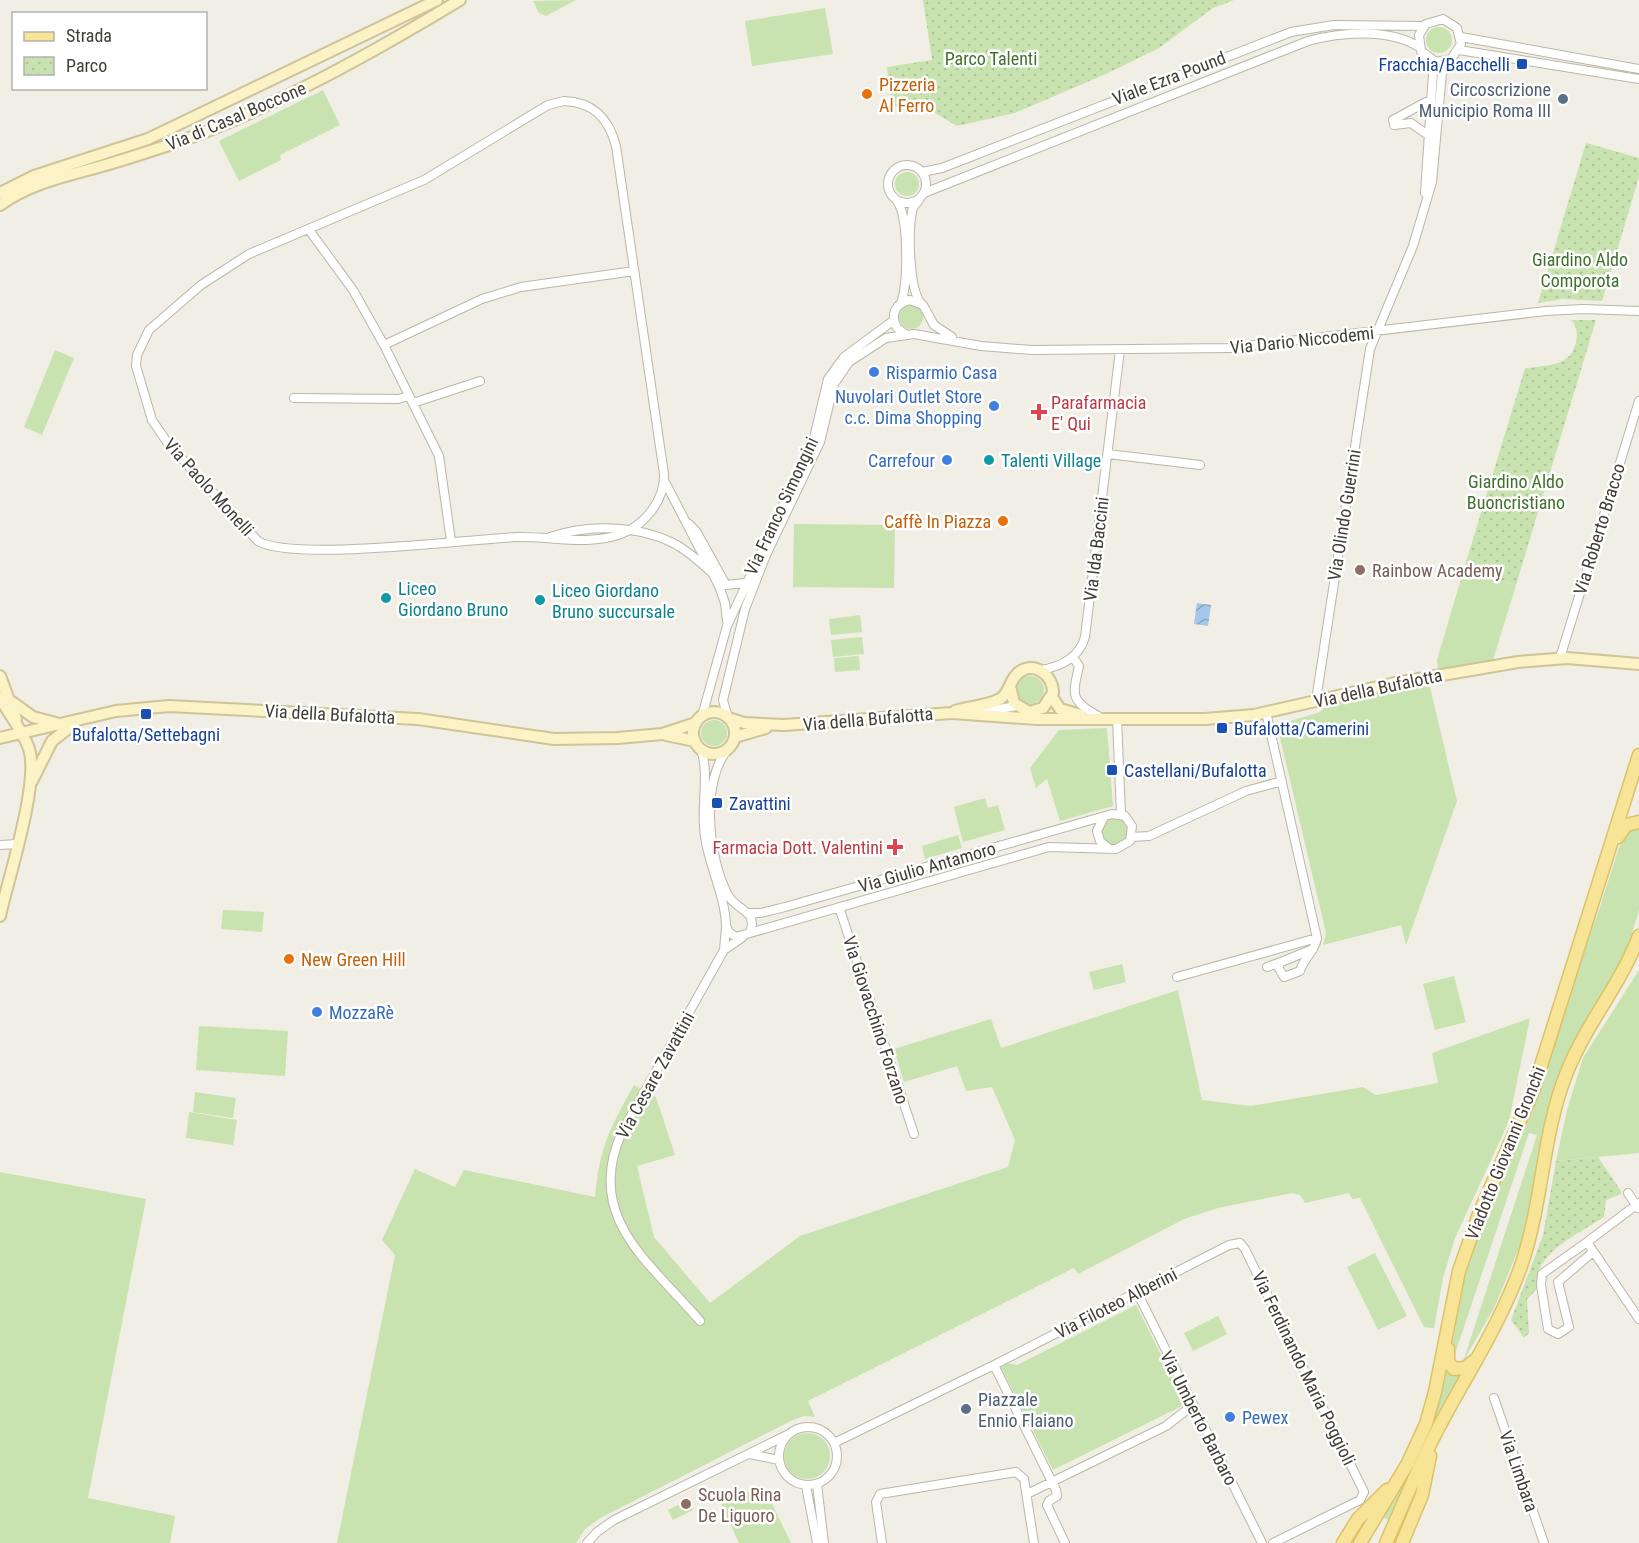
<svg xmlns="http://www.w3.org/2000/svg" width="1639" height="1543" font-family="'Roboto Condensed',sans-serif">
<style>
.grass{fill:#c8e3af}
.park{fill:url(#park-dots)}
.water{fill:url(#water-waves)}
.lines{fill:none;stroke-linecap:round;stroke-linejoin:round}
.street-casing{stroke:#bcb6a8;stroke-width:10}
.secondary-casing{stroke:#cec497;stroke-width:14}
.primary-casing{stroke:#dbc268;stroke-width:15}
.street{stroke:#fff;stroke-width:8}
.secondary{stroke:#fbf2c5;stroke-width:10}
.primary{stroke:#f8e497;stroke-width:12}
.transit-dot{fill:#1a4fb4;stroke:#fff;stroke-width:2}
.food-dot{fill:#e8710a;stroke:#fff;stroke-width:2}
.service-dot{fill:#5c6f8a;stroke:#fff;stroke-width:2}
.shop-dot{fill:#3f7fe0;stroke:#fff;stroke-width:2}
.health-dot{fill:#e0444e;stroke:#fff;stroke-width:2}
.culture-dot{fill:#0f9aa8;stroke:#fff;stroke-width:2}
.education-dot{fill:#8d6e63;stroke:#fff;stroke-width:2}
.labels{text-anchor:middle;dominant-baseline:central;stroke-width:5;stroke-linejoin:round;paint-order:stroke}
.park-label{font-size:18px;fill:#41702c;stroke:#fff}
.transit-label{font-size:18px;fill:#164399;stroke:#fff;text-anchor:start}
.street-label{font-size:18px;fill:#433e35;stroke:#fff}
.food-label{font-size:18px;fill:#c56008;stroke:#fff;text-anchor:start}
.service-label{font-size:18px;fill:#4e5e75;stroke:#fff;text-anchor:end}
.shop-label{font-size:18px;fill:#366cbe;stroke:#fff;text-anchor:start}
.health-label{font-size:18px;fill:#be3a42;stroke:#fff;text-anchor:start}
.culture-label{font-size:18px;fill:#0d838f;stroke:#fff;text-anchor:start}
.education-label{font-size:18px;fill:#785e54;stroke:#fff;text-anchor:start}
</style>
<defs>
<pattern id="park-dots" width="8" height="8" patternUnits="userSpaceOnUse" patternTransform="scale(1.5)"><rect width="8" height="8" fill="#c8e3af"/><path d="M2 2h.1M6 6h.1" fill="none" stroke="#adc497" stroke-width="1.8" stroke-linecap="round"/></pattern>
<pattern id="water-waves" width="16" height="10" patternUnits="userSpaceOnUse" patternTransform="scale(1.5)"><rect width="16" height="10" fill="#a4c8eb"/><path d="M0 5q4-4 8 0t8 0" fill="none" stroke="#87a4bf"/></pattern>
</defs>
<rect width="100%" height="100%" fill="#f1eee5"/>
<path class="grass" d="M576,0l-30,16 -7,-3 -6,-12z
M825,8l8,46 -81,12 -7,-45z
M1426 40a13 13 0 1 1 26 0a13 13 0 1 1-26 0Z
M323,90l17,35 -60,30 1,5 -42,21 -20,-40z
M895 184a12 12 0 1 1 24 0a12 12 0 1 1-24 0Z
M899 317a12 12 0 1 1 24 0a12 12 0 1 1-24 0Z
M55,350l19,8 -32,77 -18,-8z
M794,524l101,1 -1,63 -101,-1z
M1463,572l53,13 -23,75 -55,9 -1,-9z
M860,615l2,17 -31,3 -2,-16z
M862,637l2,17 -31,3 -2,-17z
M859,656l1,14 -25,2 -1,-14z
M1016 690a14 14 0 1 1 28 0a14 14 0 1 1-28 0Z
M1429,683l28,118 -51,144 -5,-20 -78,20 3,-12 -49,-208 43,-13 10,-10z
M701 733a13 13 0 1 1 26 0a13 13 0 1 1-26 0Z
M1107,728l6,78 -53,15 -13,-42 -11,9 -6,-20 29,-38z
M985,798l3,10 10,-3 7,25 -42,12 -9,-35z
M1101 831a14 14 0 1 1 28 0a14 14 0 1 1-28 0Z
M1639,825v85l-14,46 -43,74 -61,213 -26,63 -32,56 74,-227 -8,-2 -75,224 -3,-2 9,-58 12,-51 126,-333 26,-81z
M958,835l4,13 -37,11 -3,-13z
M223,910l41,2 -2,20 -41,-3z
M1122,964l4,18 -32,8 -5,-18z
M1639,970v183l-83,8 11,-51 16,-52z
M1454,976l12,46 -31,8 -12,-46z
M1178,990l24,110 49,6 112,-19 13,8 62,-12 -6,-30 98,-35 -21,103 -54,117 -12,40 -9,50 -10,-1 -64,-129 -8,1 -3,-6 -44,10 -5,-8 -8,-2 -74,15 -34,11 -106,55 -4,-6 -266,133 7,16 -11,-1 -13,5 -189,96 -17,12 -9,14h-239l58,-288 -13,-15 33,-71 40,18 9,-17 131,27c5,-51 15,-69 39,-112l22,12 19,58 -38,11 17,71 56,66 90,-67 208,-69 7,-27 -23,-53 -26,4 -9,-25 -53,16 -10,-33 97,-30 10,29z
M199,1026l89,5 -3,45 -89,-6z
M195,1092l41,6 -3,20 -40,-6z
M189,1112l48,8 -4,25 -47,-7z
M0,1172l146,27 -58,299 87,18 -5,27h-170z
M1375,1253l32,63 -29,14 -31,-63z
M1136,1305l50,99 -133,66 -52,-103 6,-4 10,2z
M1218,1316l9,18 -34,17 -9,-18z
M1444,1371l18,6 -81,166h-2l11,-22 -8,-4 -13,26h-4l11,-19z
M784 1456a23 23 0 1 1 46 0a23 23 0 1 1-46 0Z
M763,1485l28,58h-52l-18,-38z
M688,1500l5,10 -20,10 -5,-10z"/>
<path class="park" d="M923,0h311l-21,8 -54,40 -51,25 -93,40 -58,13 -30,-18 -36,-2 -4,-39 45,-7z
M1586,143l53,15v19l-37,124 -40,-2 -24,4z
M1571,320h25l-80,265 -53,-13 62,-204c20,-2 47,-2 51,-26 2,-9 1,-15 -5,-22z
M1598,1157l23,34v3l-15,6 -2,17c-25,17 -73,37 -67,72l-10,10 2,34 -5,5 -13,-18 32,-85 13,-74z"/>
<path class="water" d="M1197,603l14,2 -3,21 -14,-2z"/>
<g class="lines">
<g class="street-casing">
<path id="street" d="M1461,37l178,32
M1459,50l180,29
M564,101c30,1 45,18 52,45l48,328c1,26 -19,51 -43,60 -33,12 -70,2 -104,3 -50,2 -224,25 -259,4l-89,-96 -17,-25 -16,-54 1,-11 12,-25 52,-45 48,-31 175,-74 124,-75z
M1393,120l33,-18 10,4
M1394,125l17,-2 14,10 7,-2
M888 184a19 19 0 1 1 38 0a19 19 0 1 1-38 0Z
M922,172l20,-4 349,-136 43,-7 90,1
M924,193l384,-152c33,-9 81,-13 111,6
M1425,193l8,-120 -7,-16
M919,200c-3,4 -7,7 -7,12 -4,20 -3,74 8,90
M897,201c12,16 11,83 4,102
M309,230l44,60 31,55 98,-46 39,-12 113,-16
M905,334l-8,-6c-7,-13 -2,-25 13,-28l13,5 11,20 18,12
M384,345l55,111 12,85
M294,398l104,1 11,-3
M413,403l67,-22
M1108,454l92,11
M664,480l55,106 6,17 2,18
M689,524l7,7 30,54 19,-2
M550,537c38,-13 87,-12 123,6 14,7 26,18 37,28
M1073,657l6,9c-6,28 -10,34 19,50
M1560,658l79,-257
M1040,670c20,-3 39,-12 45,-33l35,-287
M1316,700l54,-351 43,-103 19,-64 10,-109 19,-29 -4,-16 -14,-9 -17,5 -7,11 2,16 15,11 15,-3
M983,712l33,-6
M702,716l25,-90 87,-188 14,-59 16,-22 50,-37
M728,718l-5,-18 22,-91 21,-54 54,-113 14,-58 15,-22 37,-24 28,-4 67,12 51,4 198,-2 316,-37 37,-2 56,2
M1117,719l4,95
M729,748c-29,32 -21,110 -1,147 5,10 16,13 23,22l1,8 -2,7
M701,749c8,24 1,52 3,78 2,34 21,65 22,99l3,6 7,5 313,-90 67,2 14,-8 2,-15 -7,-10 -13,-2 -327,93 -24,6h-13
M1104,817l-7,14 3,10 7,6
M1132,837l17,-1 97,-45 36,-10
M0,845l17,-1
M839,907l75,227
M726,927l-2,23 19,-13
M1313,949l-32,13 -3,5 6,10 16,-6c3,-12 16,-21 17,-33
M1267,967l14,-5
M1177,977l140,-39 -51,-226
M1628,1193l10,15
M1587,1242l52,-39
M1593,1252l-35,30 11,45 -11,7 -10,-5 -7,-44 1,-11 45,-32 52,77
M1137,1292l125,251
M700,1321c-49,-58 -117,-103 -78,-189l102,-182
M994,1365l62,125 1,6 -8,5 -2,4 18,38
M1494,1398l50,145
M779 1456a29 29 0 1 1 58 0a29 29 0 1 1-58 0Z
M834,1443l160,-78 235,-120 11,-2 5,6 119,243 -4,8 -87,43
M750,1454l29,6
M817,1484l7,59
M806,1486l11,57
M1027,1494l139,-68 27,-21
M587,1543l10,-11 17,-12 175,-86
M882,1543l-6,-41 4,-8 136,-22 8,7 10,64"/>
</g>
<g class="secondary-casing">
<path id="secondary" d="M0,193l34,-17 114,-37 289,-139
M0,205c30,-22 67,-29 102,-39 28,-8 55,-17 82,-26 97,-36 188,-87 276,-140
M0,676l16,43
M0,697c8,17 24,35 29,52 11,33 -21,130 -29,167
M1052,697l8,12 21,6
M12,702l21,15 23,6
M955,711c14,-5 30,-4 45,-12 10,-6 9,-18 18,-26 16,-13 35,2 35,20l-10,15 -14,4 -15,-9 -4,-17
M693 733a21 21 0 1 1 42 0a21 21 0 1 1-42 0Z
M728,718l16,5 40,2 168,-12 84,6h169l49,-4 141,-32 123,-21 49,-4 72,6
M666,735l29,6
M735,737l31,-9
M0,738l116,-27 53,-5 249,13 136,20 64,-1 44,-4 34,-11
M32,781l20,-40 23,-18"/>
</g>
<g class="primary-casing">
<path id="primary" d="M1618,837l8,-12 13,-3
M1448,1349v13l6,7 11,-1 9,-7
M1343,1543l15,-24 29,-29
M1360,1543l48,-80 18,-39 9,-32 24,-121 20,-57 54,-123 106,-336
M1386,1543c18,-40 34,-81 55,-120 28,-52 60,-101 80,-157 22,-63 21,-133 46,-194 19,-48 54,-88 72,-136
M1402,1543l20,-48 8,-39"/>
</g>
<use href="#street" class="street"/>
<use href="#secondary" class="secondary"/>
<use href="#primary" class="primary"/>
</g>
<g class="transit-dot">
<rect x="1516" y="58" width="12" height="12" rx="3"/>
<rect x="140" y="708" width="12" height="12" rx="3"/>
<rect x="1216" y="722" width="12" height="12" rx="3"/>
<rect x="1106" y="764" width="12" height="12" rx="3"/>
<rect x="711" y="797" width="12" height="12" rx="3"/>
</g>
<g class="food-dot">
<circle cx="867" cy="94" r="6"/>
<circle cx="1003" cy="521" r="6"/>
<circle cx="289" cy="959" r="6"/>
</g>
<g class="service-dot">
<circle cx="1563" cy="99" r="6"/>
<circle cx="966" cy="1409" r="6"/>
</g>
<g class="shop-dot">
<circle cx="874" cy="372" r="6"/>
<circle cx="994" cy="406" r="6"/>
<circle cx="947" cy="460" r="6"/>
<circle cx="317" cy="1012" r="6"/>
<circle cx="1230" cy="1417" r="6"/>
</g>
<g class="health-dot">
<path d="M1036 403h6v6h6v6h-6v6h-6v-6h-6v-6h6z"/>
<path d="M892 838h6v6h6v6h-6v6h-6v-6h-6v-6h6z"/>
</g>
<g class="culture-dot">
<circle cx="989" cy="460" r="6"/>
<circle cx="386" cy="598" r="6"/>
<circle cx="540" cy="600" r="6"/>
</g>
<g class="education-dot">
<circle cx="1360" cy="570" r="6"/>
<circle cx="686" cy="1504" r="6"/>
</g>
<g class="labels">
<g class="park-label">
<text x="991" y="58">Parco Talenti</text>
<text x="1580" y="259">Giardino Aldo<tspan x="1580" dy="21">Comporota</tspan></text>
<text x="1516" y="481">Giardino Aldo<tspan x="1516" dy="21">Buoncristiano</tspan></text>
</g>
<g class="transit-label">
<text x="1510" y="64" text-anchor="end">Fracchia/Bacchelli</text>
<text x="1234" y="728">Bufalotta/Camerini</text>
<text x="146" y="734" text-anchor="middle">Bufalotta/Settebagni</text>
<text x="1124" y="770">Castellani/Bufalotta</text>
<text x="729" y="803">Zavattini</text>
</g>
<g class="street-label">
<text transform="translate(1169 78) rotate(-21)">Viale Ezra Pound</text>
<text transform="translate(236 116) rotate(-23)">Via di Casal Boccone</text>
<text transform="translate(1302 340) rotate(-6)">Via Dario Niccodemi</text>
<text transform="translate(209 487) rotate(48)">Via Paolo Monelli</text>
<text transform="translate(781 506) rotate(-65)">Via Franco Simongini</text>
<text transform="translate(1344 515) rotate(-81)">Via Olindo Guerrini</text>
<text transform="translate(1599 529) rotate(-73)">Via Roberto Bracco</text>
<text transform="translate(1096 549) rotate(-83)">Via Ida Baccini</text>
<text transform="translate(1378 688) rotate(-12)">Via della Bufalotta</text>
<text transform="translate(330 714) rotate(3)">Via della Bufalotta</text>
<text transform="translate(868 719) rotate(-5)">Via della Bufalotta</text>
<text transform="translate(927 867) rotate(-16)">Via Giulio Antamoro</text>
<text transform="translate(876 1020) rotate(72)">Via Giovacchino Forzano</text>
<text transform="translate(655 1075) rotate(-61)">Via Cesare Zavattini</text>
<text transform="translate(1505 1153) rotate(-68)">Viadotto Giovanni Gronchi</text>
<text transform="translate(1116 1303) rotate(-27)">Via Filoteo Alberini</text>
<text transform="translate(1304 1368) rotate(64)">Via Ferdinando Maria Poggioli</text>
<text transform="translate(1199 1418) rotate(63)">Via Umberto Barbaro</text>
<text transform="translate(1519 1471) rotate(71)">Via Limbara</text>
</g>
<g class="food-label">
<text x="879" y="84">Pizzeria<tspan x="879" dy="21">Al Ferro</tspan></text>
<text x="991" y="521" text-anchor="end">Caffè In Piazza</text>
<text x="301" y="959">New Green Hill</text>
</g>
<g class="service-label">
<text x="1551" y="89">Circoscrizione<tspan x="1551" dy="21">Municipio Roma III</tspan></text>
<text x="978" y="1399" text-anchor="start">Piazzale<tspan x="978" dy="21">Ennio Flaiano</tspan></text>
</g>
<g class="shop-label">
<text x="886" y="372">Risparmio Casa</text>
<text x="982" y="396" text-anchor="end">Nuvolari Outlet Store<tspan x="982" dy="21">c.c. Dima Shopping</tspan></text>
<text x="935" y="460" text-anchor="end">Carrefour</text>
<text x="329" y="1012">MozzaRè</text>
<text x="1242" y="1417">Pewex</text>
</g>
<g class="health-label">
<text x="1051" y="402">Parafarmacia<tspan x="1051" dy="21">E' Qui</tspan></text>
<text x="883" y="847" text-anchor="end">Farmacia Dott. Valentini</text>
</g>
<g class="culture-label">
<text x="1001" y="460">Talenti Village</text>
<text x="398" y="588">Liceo<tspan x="398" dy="21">Giordano Bruno</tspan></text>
<text x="552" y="590">Liceo Giordano<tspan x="552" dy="21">Bruno succursale</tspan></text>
</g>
<g class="education-label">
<text x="1372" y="570">Rainbow Academy</text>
<text x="698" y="1494">Scuola Rina<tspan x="698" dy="21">De Liguoro</tspan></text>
</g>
</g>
<rect x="12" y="12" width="195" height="78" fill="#ffffff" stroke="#b4b2ae" stroke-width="1.5"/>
<rect x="24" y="32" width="30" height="9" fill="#f8e497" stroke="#b4b2ae" stroke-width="1.5"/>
<text x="66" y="42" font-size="18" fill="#433e35">Strada</text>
<rect x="24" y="57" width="30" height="18" fill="url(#park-dots)" stroke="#b4b2ae" stroke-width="1.5"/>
<text x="66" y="72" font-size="18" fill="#433e35">Parco</text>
</svg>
